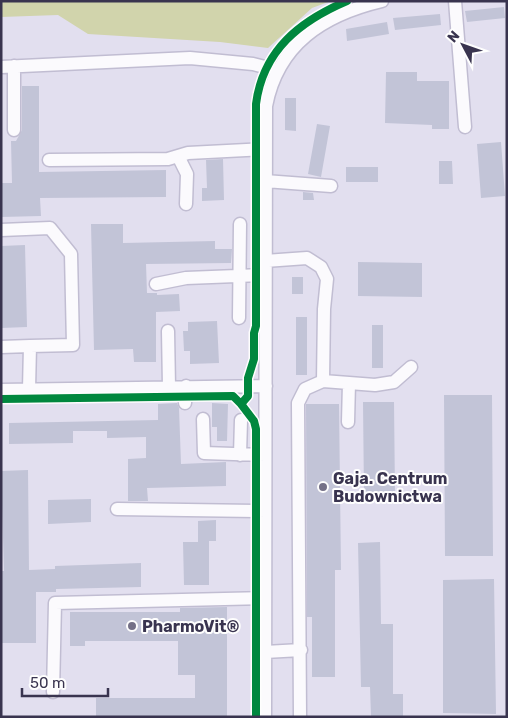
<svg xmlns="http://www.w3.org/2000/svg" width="508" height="718" font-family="Rubik,sans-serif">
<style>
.green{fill:#d1d4ac}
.building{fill:#c2c4d7}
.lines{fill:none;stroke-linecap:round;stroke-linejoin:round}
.minor-casing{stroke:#c1bdd2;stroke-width:15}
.minor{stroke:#fbfafd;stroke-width:12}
.cycleway-casing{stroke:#fefefe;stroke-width:11}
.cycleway{stroke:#00873e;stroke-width:8}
.poi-dot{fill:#747087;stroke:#fefefe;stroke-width:2}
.labels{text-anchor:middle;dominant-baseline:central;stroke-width:4;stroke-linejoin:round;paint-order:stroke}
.poi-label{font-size:16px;font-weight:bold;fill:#39344f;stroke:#fefefe;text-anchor:start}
</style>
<rect width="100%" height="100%" fill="#e2dfef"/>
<path class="green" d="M1,1h330l-19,7 -44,40 -48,-6 -132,-8 -30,-19 -57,2z"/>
<path class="building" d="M504,7l1,11 -38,4 -2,-11z
M440,14l1,11 -46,5 -2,-12z
M387,22l2,12 -42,7 -1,-12z
M386,72h31v9h32v48h-17v-4l-47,-2z
M22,86h17v86l127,-2v27l-126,1 1,18 -40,1v-34h11l-1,-42h5l6,-11z
M285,98h11v33l-11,-1z
M317,124l13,2 -9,51 -13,-3z
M501,142l4,54 -24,2 -4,-54z
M223,159l1,41 -22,1v-13h5l-1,-28z
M439,161h13l1,23h-14z
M346,167h32v15h-32z
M303,192l10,1 1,7h-11z
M91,224h32v19l92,-2v8h17l-1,14 -85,1 1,29h10v2l22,-1 1,17 -24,1v50h-22l-1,-13 -39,1z
M25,245l2,82 -26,1v-82z
M358,262l64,1v34l-64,-1z
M292,277h11v17h-11z
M296,317h11v58h-11z
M217,321l2,42 -29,1v-13h-6l-1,-20h5v-9z
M372,325h11v43h-11z
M444,395h48l1,161h-48z
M363,402h31l1,94h-31z
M177,403l2,5 2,56 45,-2v24l-79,2 1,13h-20v-42l18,-1v-21l-39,1v-7h-34v12l-64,1v-21l149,-3v-16z
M212,403l16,1 -1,37h-10v-14h-5z
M306,404h33l2,166h-6v107h-23v-60h-5z
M28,470l1,100 26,-1v-3l86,-3v24l-85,2v3h-20v51h-35v-72h3l-3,-100z
M91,499v23l-43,2v-24z
M216,520v21h-7v44h-25l-1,-43h15v-21z
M380,542l1,82h12v70h10v22h-32l-1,-29h-9l-3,-144z
M494,579l2,135 -53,-1v-133z
M227,607v110h-131v-19h99v-23h-17v-34h-93v5h-15v-34h110v-4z"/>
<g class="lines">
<g class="minor-casing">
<path id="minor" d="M455,1l10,126
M14,66v64
M1,67l189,-9 63,6 24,6
M178,156l9,18 -1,30
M49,160l119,-1 20,-6 77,-4
M265,181l66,5
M1,230l49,-2 21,26 2,91 -43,1 -1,43
M265,261l42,-3 14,9 6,12 -3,30 -1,72
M156,284l30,-6 79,-3
M239,318l1,-94
M168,331l1,56
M1,347l29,-1
M1,390l265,-4
M185,403l1,-17
M203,419l1,34 61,2
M348,422l1,-39
M240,455l1,-35
M117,509l148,2
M265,652l36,-2
M53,692l2,-89 210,-5
M265,717l1,-611c12,-62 57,-91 116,-105
M300,717l-2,-314 7,-14 18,-8 52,4 19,-3 17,-15"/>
</g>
<use href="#minor" class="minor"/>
<g class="cycleway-casing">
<path id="cycleway" d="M1,399l232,-3 8,8
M256,717v-288l-2,-8 -13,-17 7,-8v-18l6,-19v-26l2,-7v-222c7,-54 44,-83 91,-103"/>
</g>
<use href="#cycleway" class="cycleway"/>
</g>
<g class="poi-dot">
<circle cx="323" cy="487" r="5"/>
<circle cx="132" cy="626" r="5"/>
</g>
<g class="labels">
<g class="poi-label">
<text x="333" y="478">Gaja. Centrum<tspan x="333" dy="18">Budownictwa</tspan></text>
<text x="142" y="626">PharmoVit®</text>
</g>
</g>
<rect width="508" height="718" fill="none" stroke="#39344f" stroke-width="5"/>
<g transform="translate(463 45) rotate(311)" stroke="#fefefe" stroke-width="4" paint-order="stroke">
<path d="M0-4L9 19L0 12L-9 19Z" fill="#39344f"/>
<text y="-8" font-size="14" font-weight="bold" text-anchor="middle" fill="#39344f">N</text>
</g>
<path d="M22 688v8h86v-8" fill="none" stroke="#39344f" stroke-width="2.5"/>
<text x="30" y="688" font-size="15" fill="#39344f" stroke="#fefefe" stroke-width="4" paint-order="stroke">50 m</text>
</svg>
